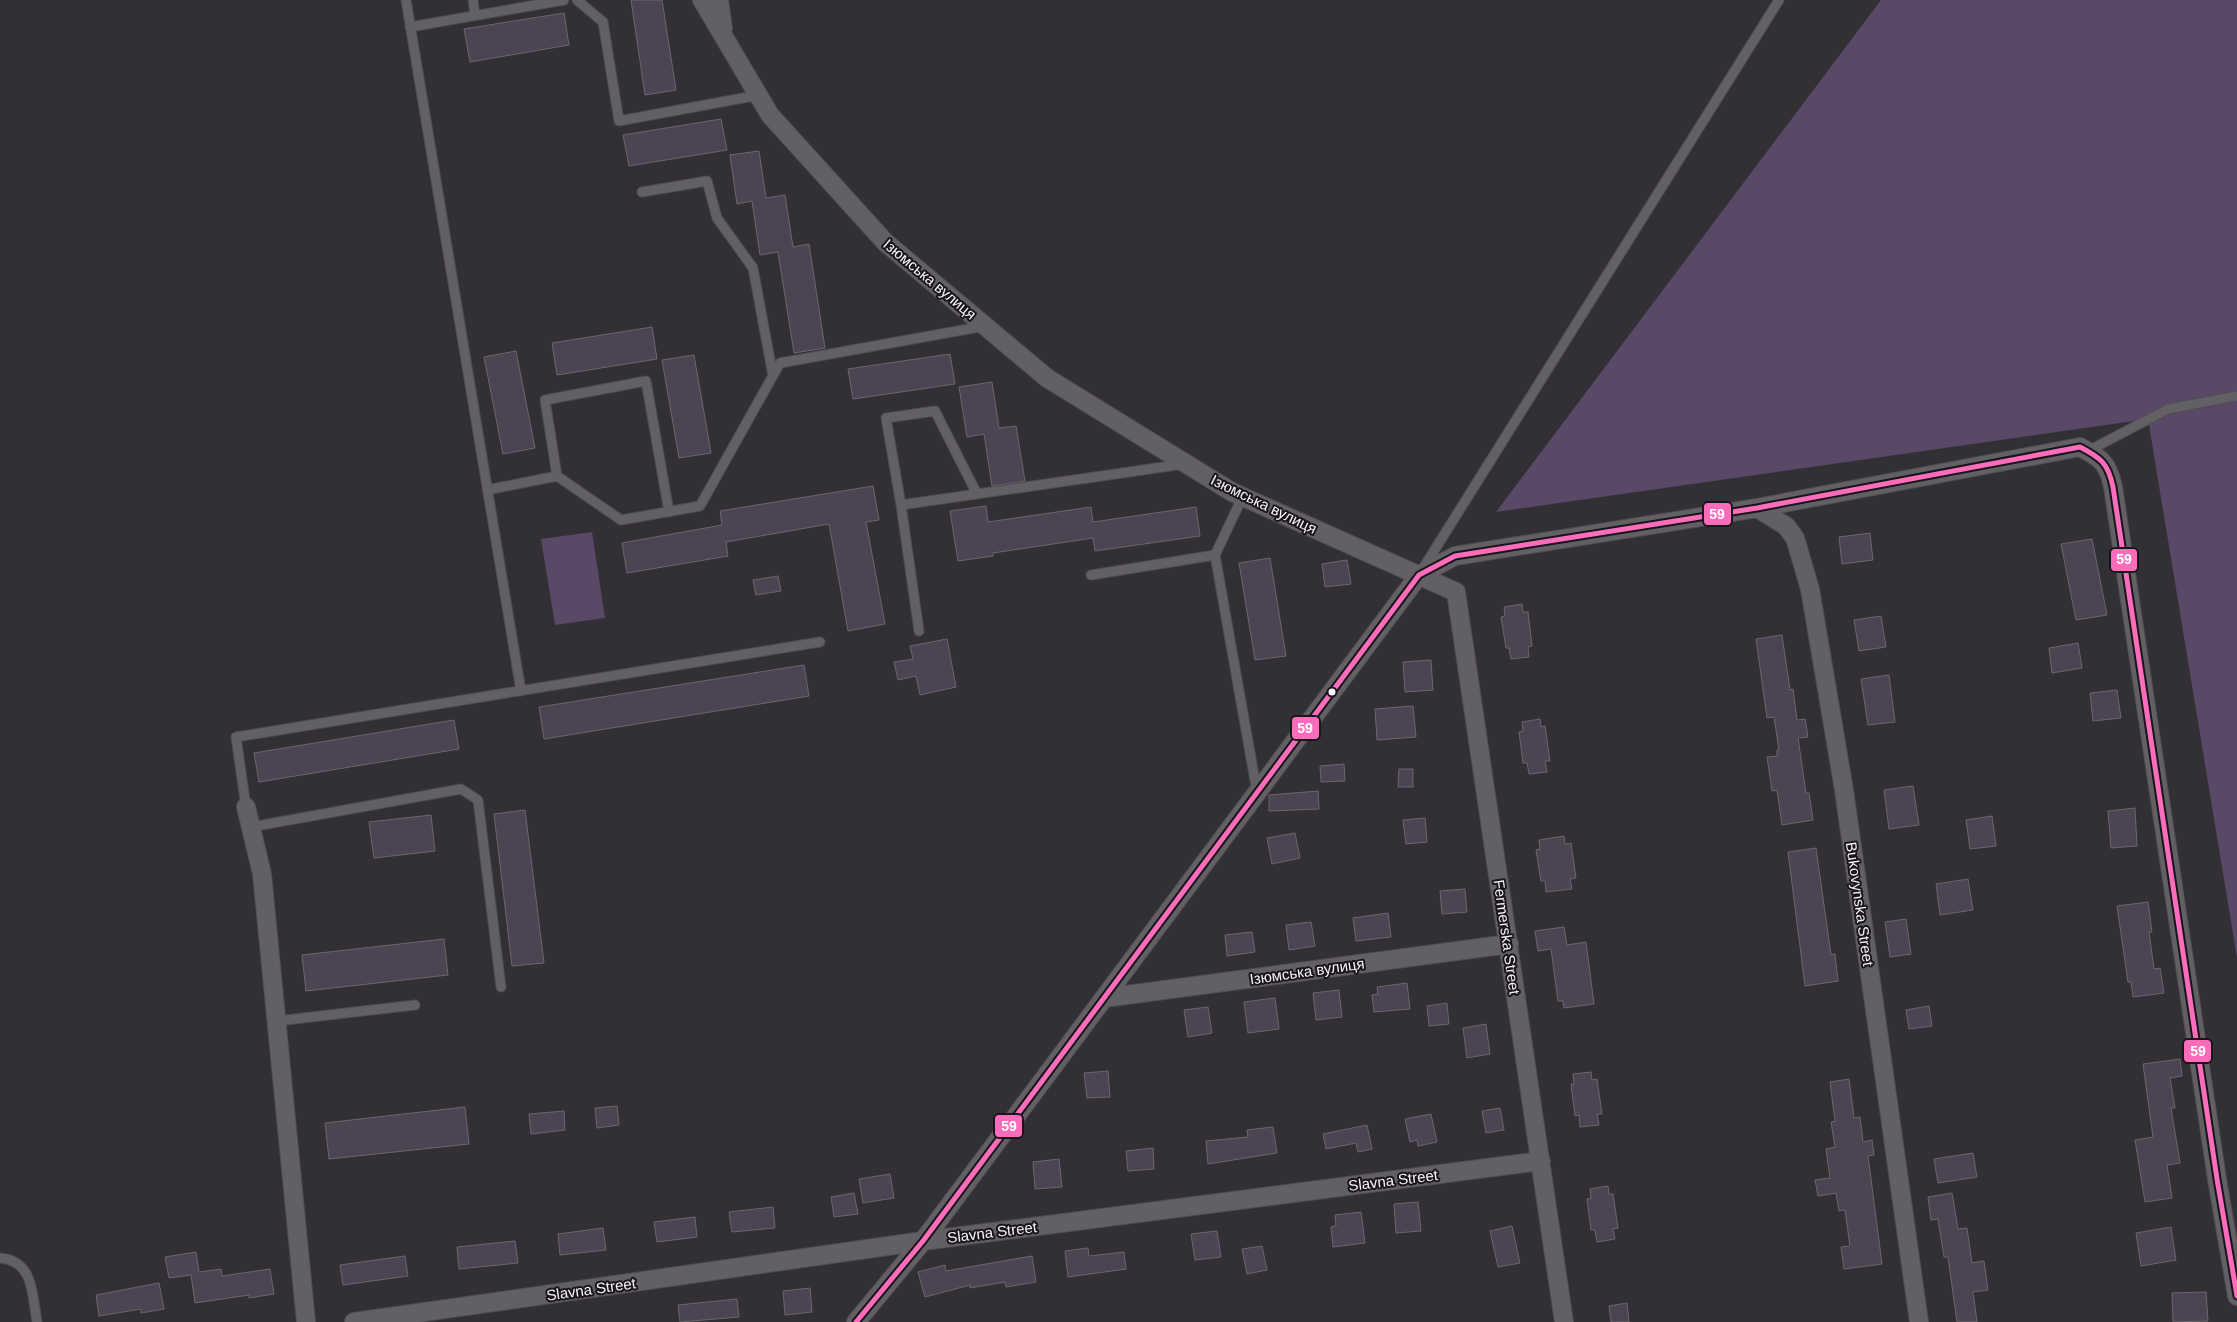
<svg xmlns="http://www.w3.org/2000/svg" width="2237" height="1322" font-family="Arial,sans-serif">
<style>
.green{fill:#594967}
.building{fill:#4b4452;stroke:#6a686d}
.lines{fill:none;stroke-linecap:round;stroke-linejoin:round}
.service-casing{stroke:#4f4c51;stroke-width:11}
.minor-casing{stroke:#4f4c51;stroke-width:20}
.service{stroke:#625f65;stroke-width:9}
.minor{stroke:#625f65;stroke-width:18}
.bus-1-casing{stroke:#19161b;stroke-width:9}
.bus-1{stroke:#fb6dba;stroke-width:5}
.bus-dot{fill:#f7f3fa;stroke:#19161b;stroke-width:2}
.labels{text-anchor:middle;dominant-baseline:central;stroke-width:4;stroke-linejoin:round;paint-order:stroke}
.street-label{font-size:15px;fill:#f7f3fa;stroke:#19161b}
.line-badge{stroke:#19161b;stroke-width:2}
.badge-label{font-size:14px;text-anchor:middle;font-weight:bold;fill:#fff}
</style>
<rect width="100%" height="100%" fill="#322f35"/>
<path class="green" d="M1881,0h356v958l-89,-539 -652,93z
M592,532l13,86 -50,7 -14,-86z"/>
<path class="building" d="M631,0h31l14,90 -31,5z
M564,13l5,32 -99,17 -6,-33z
M721,119l6,31 -98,16 -6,-31z
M759,151l7,47 19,-3 8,52 16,-3 16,104 -31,5 -16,-101 -18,3 -8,-54 -15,3 -7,-49z
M652,327l5,32 -100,16 -5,-32z
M516,351l19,97 -32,6 -19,-97z
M950,354l5,30 -102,15 -5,-30z
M694,355l17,98 -32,5 -17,-98z
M992,382l7,46 17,-2 9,55 -33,5 -8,-52 -17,3 -8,-50z
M873,486l6,34 -13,2 19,102 -37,7 -19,-107 -103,18 2,14 -101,17 -5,-30 100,-18 -2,-14z
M986,506l2,16 103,-15 2,15 103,-15 4,29 -105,15 -2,-13 -100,15v3l-35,5 -8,-50z
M1870,533l3,27 -31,4 -3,-27z
M2092,539l15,76 -31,5 -15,-76z
M1270,558l16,98 -31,4 -16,-97z
M1347,560l4,24 -26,3 -3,-23z
M778,576l3,15 -25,4 -3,-15z
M1522,604l1,8h5l4,34 -4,1 1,10 -18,2 -2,-11h-3l-5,-31 4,-1 -1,-9z
M1881,616l5,31 -27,4 -5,-31z
M1782,635l8,55 3,-1 4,31 8,-1 3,18 -10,1 8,55h3l4,27 -31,5 -5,-35 -5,1 -5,-34 10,-1v-6h2l-5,-33 -7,1 -11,-79z
M947,639l9,48 -36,8 -4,-19 -18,4 -4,-18 19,-3 -3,-13z
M2078,643l4,25 -30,5 -3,-25z
M1431,660l2,30 -28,2 -2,-30z
M804,665l5,31 -265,43 -5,-32z
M1889,675l6,47 -27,3 -7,-46z
M2117,690l4,28 -28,3 -3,-28z
M1413,706l3,31 -39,3 -2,-31z
M1540,719l1,8 4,-1 5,35h-5l2,11 -18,2 -2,-11h-4l-4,-31 4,-1 -1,-9z
M454,720l5,29 -200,33 -5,-29z
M1344,764l1,17 -24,1 -1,-16z
M1399,769h14v18h-15z
M1913,786l6,39 -30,4 -5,-39z
M1318,791l1,18 -50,2v-16z
M2135,808l2,38 -26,2 -3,-37z
M525,810l19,153 -32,3 -18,-152z
M431,815l4,36 -61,7 -5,-36z
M1992,816l4,30 -26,3 -4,-29z
M1425,818l2,24 -21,2 -3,-24z
M1295,833l5,25 -28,6 -5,-26z
M1564,836l1,8 6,-1 5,35 -6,1 2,10 -26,3 -1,-11h-4l-5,-31 4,-1 -1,-9z
M1816,848l15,107 4,-1 3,27 -33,5 -17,-134z
M1968,879l5,31 -33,5 -4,-31z
M1465,889l2,23 -25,2 -2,-23z
M2148,902l4,30h-3l5,37 6,-1 4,25 -31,4 -2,-15h-3l-11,-76z
M1388,913l3,24 -35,4 -3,-23z
M1906,919l5,35 -21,3 -5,-35z
M1311,922l4,24 -26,4 -3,-25z
M1564,927l3,18 19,-3 8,62 -30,4 -1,-7h-5l-7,-52 -13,2 -3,-20z
M1252,932l3,20 -28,4 -2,-21z
M444,939l4,36 -142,16 -4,-36z
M1407,983l3,26 -36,3 -2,-17 6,-1 -1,-7z
M1339,990l3,27 -26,3 -3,-27z
M1275,998l4,31 -31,4 -4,-31z
M1447,1003l2,21 -20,2 -2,-20z
M1929,1006l3,20 -23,3 -3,-19z
M1208,1007l4,26 -24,4 -4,-27z
M1486,1024l4,30 -23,4 -4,-30z
M2180,1059l2,17 -12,2 5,30h-4l9,55 -13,2 5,33 -27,4 -10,-62 18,-3 -10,-73z
M1108,1071l2,26 -23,1 -3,-25z
M1591,1072l1,8 5,-1 5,35h-5l2,11 -19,2 -1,-12 -4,1 -4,-32h3l-1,-10z
M1849,1079l5,39 6,-1 3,25 9,-2 2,15 -6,1 14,108 -38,5 -3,-22 9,-1 -5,-36 -6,1 -3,-18 -18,3 -3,-16 15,-2 -4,-29 9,-2 -4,-25 4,-1 -5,-39z
M617,1106l2,19 -22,3 -2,-20z
M465,1107l4,37 -140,15 -4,-36z
M1500,1108l4,22 -18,3 -4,-22z
M564,1111l1,19 -34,4 -2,-20z
M1431,1114l6,28 -19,4 -1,-6 -7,2 -5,-23z
M1367,1125l5,24 -14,3 -2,-9 -30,6 -3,-15z
M1273,1127l4,26 -69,11 -2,-23 42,-4 -1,-7z
M1153,1148l1,21 -26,2 -2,-20z
M1973,1153l4,24 -39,6 -4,-24z
M1059,1159l3,28 -27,2 -2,-27z
M890,1174l4,24 -31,5 -4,-24z
M1608,1186l1,8h4l5,34 -5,1 2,10 -18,3 -2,-12h-4l-4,-31 4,-1 -1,-9z
M854,1193l4,21 -24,3 -3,-20z
M1952,1193l6,36 9,-1 5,35 12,-2 4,29 -15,2 4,30h-20l-9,-65h-4l-6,-38 -7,1 -3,-23z
M1418,1202l3,29 -25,2 -2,-29z
M773,1207l2,21 -43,4 -3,-20z
M1361,1212l4,31 -32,4 -2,-20 5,-1 -1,-11z
M695,1217l2,20 -40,5 -3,-20z
M1512,1226l8,37 -22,4 -8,-36z
M2171,1227l5,33 -35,6 -5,-33z
M603,1228l3,22 -46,5 -2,-21z
M1217,1231l4,26 -26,3 -4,-26z
M515,1241l3,22 -59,6 -2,-22z
M1262,1246l5,24 -20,4 -5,-25z
M1088,1248l1,8 35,-4 2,17 -58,8 -3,-26z
M196,1252l3,20 22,-3 1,7 48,-7 4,25 -25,4v-3l-54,8 -4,-28 -22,3 -4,-21z
M405,1256l3,20 -65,9 -3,-20z
M1032,1256l4,26 -30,5 -1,-5 -35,6v-3l-45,12 -7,-25 27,-7 1,6z
M159,1283l5,26 -23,4v-4l-42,7 -3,-21z
M810,1288l2,24 -27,3 -2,-24z
M2206,1292l2,29 -35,1 -1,-29z
M737,1299l2,18 -59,5 -2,-17z
M1627,1303l2,19h-18l-2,-16z"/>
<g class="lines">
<g class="service-casing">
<path id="service" d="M406,0l115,691
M473,0l2,15
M577,0l26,22 16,99 140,-26
M410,27l154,-27
M642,192l65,-11 10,37 36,50 20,108
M2088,451l80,-42 69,-13
M557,476l-12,-76 101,-19 23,131
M487,490l70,-14 64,44 79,-14 80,-143 205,-37
M977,494l-42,-83 -49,7 15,87 283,-41
M901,505l18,126
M1215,555l28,-59
M1422,570l357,-570
M1091,575l124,-20 42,237
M246,807l-10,-70 584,-95
M251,827l210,-38 17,11 23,187
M277,1021l138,-16
M0,1258c34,3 32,36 37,64"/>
</g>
<g class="minor-casing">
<path id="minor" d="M702,0l68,115 115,127 162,136 185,114 224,100 108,730
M719,0l4,29
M1757,508l29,18 9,12 15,51 34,201 75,532
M246,807l16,67 44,448
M1104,998l405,-54
M354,1322l569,-81 618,-80
M856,1322l67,-81 496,-666 36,-19 302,-48 323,-61c21,11 28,16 33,40l104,692 20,117"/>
</g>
<use href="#service" class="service"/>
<use href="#minor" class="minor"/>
<g class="bus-1-casing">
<path id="bus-1" d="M856,1322l67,-81 496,-666 36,-19 302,-48 323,-61c21,11 28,16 33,40l104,692 20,117"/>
</g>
<use href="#bus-1" class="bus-1"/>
</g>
<circle class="bus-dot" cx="1332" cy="692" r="4.5"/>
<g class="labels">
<g class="street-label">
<text transform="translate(930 279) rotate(40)">Ізюмська вулиця</text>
<text transform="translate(1264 504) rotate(26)">Ізюмська вулиця</text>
<text transform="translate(1860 904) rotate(82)">Bukovynska Street</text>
<text transform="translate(1507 937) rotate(82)">Fermerska Street</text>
<text transform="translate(1307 971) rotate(-8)">Ізюмська вулиця</text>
<text transform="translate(1393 1180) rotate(-7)">Slavna Street</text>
<text transform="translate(992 1232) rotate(-7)">Slavna Street</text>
<text transform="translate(591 1289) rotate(-8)">Slavna Street</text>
</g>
</g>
<g class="line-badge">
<rect x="1703" y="502" width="29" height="24" rx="5" fill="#fb6dba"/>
<rect x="2110" y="548" width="28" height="24" rx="5" fill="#fb6dba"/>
<rect x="1291" y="716" width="29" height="24" rx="5" fill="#fb6dba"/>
<rect x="2183" y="1039" width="29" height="24" rx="5" fill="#fb6dba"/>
<rect x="994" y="1114" width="29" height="24" rx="5" fill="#fb6dba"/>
</g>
<g class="badge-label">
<text x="1717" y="519">59</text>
<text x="2124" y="564">59</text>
<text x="1305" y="733">59</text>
<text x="2198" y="1056">59</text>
<text x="1009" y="1131">59</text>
</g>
</svg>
